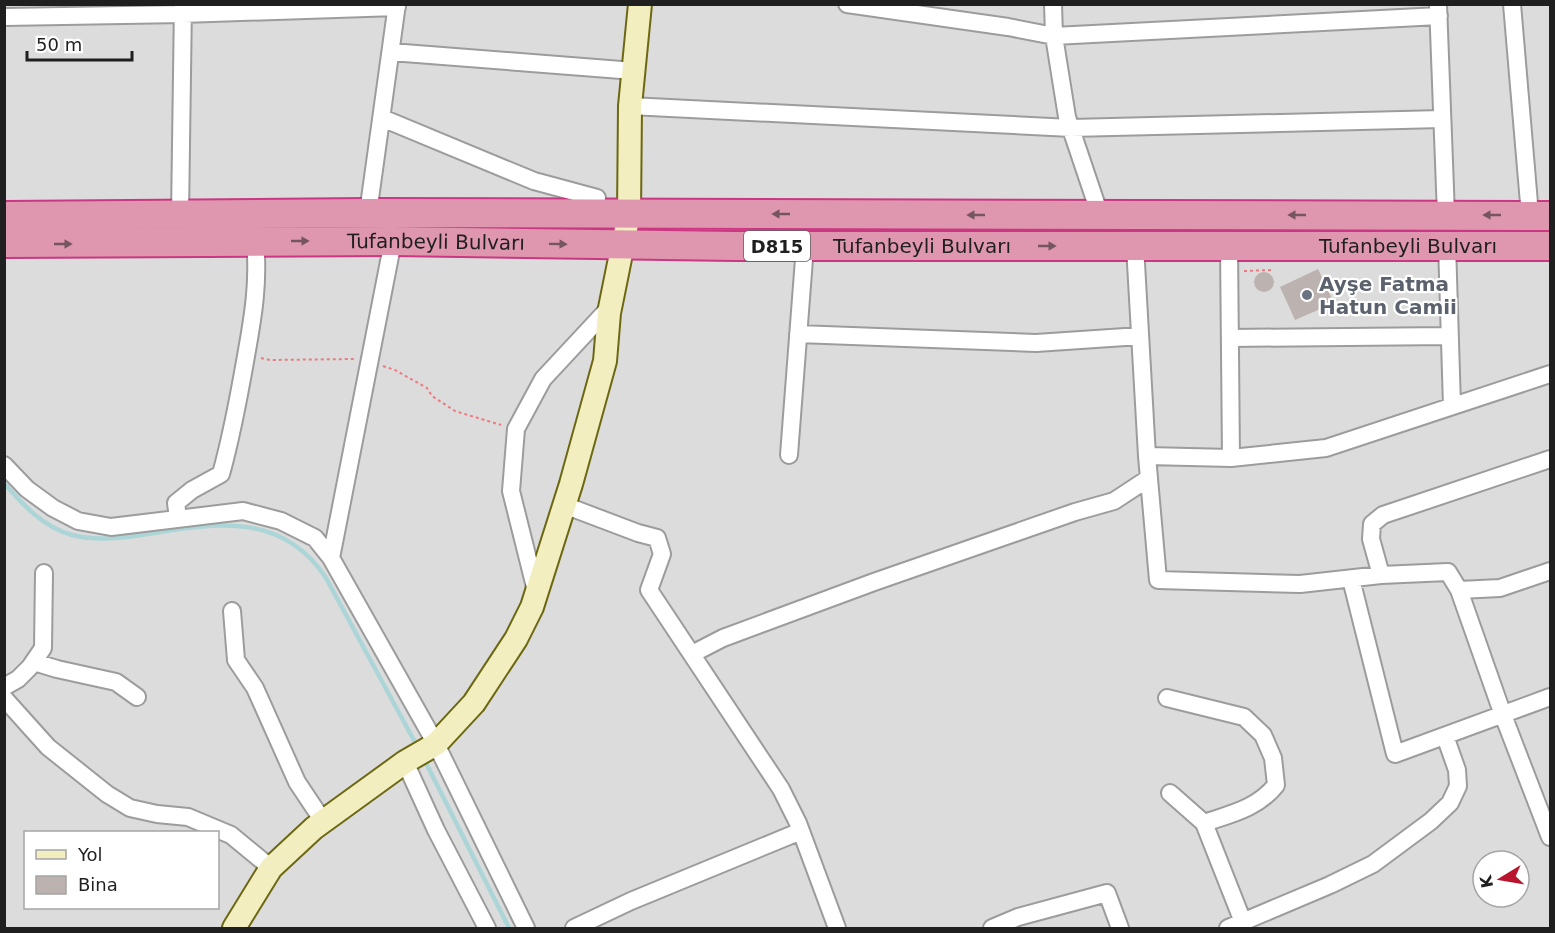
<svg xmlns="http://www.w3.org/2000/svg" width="1555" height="933" font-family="'DejaVu Sans',sans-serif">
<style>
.residential{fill:#dddcdc;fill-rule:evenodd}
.grass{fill:#d2e4b2}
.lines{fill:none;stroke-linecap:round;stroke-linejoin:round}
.stream{stroke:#acd5d8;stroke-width:4.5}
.building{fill:#bcb3b0}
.street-casing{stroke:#9c9c9c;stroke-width:20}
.secondary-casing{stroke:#6c6811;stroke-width:26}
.highway-casing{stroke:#c93880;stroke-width:32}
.path{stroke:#eb7b81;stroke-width:2;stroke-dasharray:3 3;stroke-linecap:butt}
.street{stroke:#fff;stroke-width:16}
.secondary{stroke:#f3eec0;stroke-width:22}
.highway{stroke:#de97af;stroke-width:28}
.oneway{fill:#755560}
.worship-dot{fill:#6b7280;stroke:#fff;stroke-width:2}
.labels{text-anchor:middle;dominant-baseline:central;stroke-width:4.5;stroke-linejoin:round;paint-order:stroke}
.shield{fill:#fff;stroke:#626262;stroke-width:1.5}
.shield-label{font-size:18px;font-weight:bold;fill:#1f1f1f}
.street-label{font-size:20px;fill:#1f1f1f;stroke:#fff}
.worship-label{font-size:20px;font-weight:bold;fill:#5b616d;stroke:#fff;text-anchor:start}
</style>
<rect width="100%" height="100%" fill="#efebe7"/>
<path class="residential" d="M5,5h1545v923h-1545zM26,832h192v76h-192zM1483,861h36v36h-36z"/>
<path class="grass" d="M874,225h676v11l-913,-5h146z"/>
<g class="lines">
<path class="stream" d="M4,483c19,22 39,44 68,52 28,7 54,2 82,-2 66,-11 130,-19 172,45l91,168
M424,759l85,169"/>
</g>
<path class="building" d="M1318,269l16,34 -39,17 -15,-33z
M1254 282a10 10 0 1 1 20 0a10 10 0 1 1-20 0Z"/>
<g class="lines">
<g class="street-casing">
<path id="street" d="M847,4l161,23 46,9 385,-20
M1053,4l1,32 13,81 33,98
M1438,4l8,211
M1512,4l18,211
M4,17l179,-3 214,-7
M391,52l243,19
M630,106l441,22 371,-9
M382,118l152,63 63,17 -4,16
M368,213l29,-209
M180,215l3,-211
M1447,244l5,162
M1135,246l12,210 11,124 142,4 81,-9 67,-3 11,18 44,125 47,122
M1229,246l2,212
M798,334l238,9 104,-7
M1230,338l219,-2
M789,455l16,-209
M1147,456l84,2 95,-10 224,-74
M4,465l23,24 26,19 25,13 33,6 132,-16 38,10 34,17 16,20 105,186 90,184
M564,505l74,28 19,5 5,16 -13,36 132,199 17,34 39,105
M178,518l-2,-15 16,-13 29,-16c11,-39 18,-78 25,-118 7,-39 13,-74 9,-114
M331,558l62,-317
M1381,575l-10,-36 1,-15 11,-9 167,-56
M1351,579l44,175 155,-57
M1459,590l41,-2 50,-17
M536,591l-25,-100 5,-62 27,-50 67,-72
M232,611l4,49 19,28 42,94 26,39
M692,654l31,-16 151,-56 201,-70 39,-11 35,-23
M34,662l23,7 59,13 21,15
M4,687l14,-8 12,-12 13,-19 1,-75
M4,698l44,49 59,47 23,14 27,6 31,3 43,18 40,33
M1167,698l77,19 19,18 10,23 3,27c-18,23 -45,29 -72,38
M405,762l31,68 51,98
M1170,793l34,30 39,99
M574,928l57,-27 170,-70
M992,928l26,-11 89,-24 13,35
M1228,928l102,-43 43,-21 58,-43 19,-18 8,-17 -1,-16 -12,-34"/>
</g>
<g class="secondary-casing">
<path id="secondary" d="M234,928l37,-60 43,-40 91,-66 31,-18 38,-41 42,-64 16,-32 39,-123 34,-123 4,-48 20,-99 1,-108 10,-102"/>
</g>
<g class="highway-casing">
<g id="highway">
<path d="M4,216l364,-3 1182,3"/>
<path id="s1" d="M4,243l389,-2 342,5h815"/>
</g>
</g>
<path class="path" d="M1244,271l28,-1
M261,358l9,2 84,-1
M383,366l12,4 32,18 5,8 23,15 46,14"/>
<use href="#street" class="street"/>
<use href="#secondary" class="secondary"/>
<use href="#highway" class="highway"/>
</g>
<defs><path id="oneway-solid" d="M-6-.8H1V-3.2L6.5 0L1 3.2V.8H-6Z" transform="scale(1.5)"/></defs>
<g class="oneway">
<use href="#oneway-solid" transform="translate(781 214) rotate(180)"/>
<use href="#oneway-solid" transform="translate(976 215) rotate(-180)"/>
<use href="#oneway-solid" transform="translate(1297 215) rotate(-180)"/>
<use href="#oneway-solid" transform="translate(1492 215) rotate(-180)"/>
<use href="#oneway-solid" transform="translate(300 241)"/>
<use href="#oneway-solid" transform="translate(63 244)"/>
<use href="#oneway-solid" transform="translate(558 244) rotate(1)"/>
<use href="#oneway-solid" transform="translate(1047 246)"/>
</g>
<circle class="worship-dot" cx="1307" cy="295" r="6"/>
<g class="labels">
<rect class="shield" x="744" y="231" width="66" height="30" rx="4.5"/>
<g class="shield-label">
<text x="777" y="246">D815</text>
</g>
<g class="street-label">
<text stroke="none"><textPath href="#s1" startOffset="432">Tufanbeyli Bulvarı</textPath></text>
<text stroke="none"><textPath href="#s1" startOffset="1404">Tufanbeyli Bulvarı</textPath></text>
<text stroke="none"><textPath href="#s1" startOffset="918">Tufanbeyli Bulvarı</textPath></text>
</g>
<g class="worship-label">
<text x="1319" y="284">Ayşe Fatma<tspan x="1319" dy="23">Hatun Camii</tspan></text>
</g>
</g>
<rect width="1555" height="933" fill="none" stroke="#1f1f1f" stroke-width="12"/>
<rect x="24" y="831" width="195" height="78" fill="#ffffff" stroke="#a5a5a5" stroke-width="1.5"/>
<rect x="36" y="850" width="30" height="9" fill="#f3eec0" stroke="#a5a5a5" stroke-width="1.5"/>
<text x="78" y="861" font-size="18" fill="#1f1f1f">Yol</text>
<rect x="36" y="876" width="30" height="18" fill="#bcb3b0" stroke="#a5a5a5" stroke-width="1.5"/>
<text x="78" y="891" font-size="18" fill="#1f1f1f">Bina</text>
<g transform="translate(1501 879) rotate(259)"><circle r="28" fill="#ffffff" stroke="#a5a5a5" stroke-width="1.5"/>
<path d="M0-4.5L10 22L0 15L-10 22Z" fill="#b9152e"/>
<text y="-9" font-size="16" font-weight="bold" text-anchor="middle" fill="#1f1f1f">K</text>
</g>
<path d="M27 51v9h105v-9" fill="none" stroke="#1f1f1f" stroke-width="3"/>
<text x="36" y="51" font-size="18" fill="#1f1f1f" stroke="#ffffff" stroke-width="4.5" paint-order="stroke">50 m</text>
</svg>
